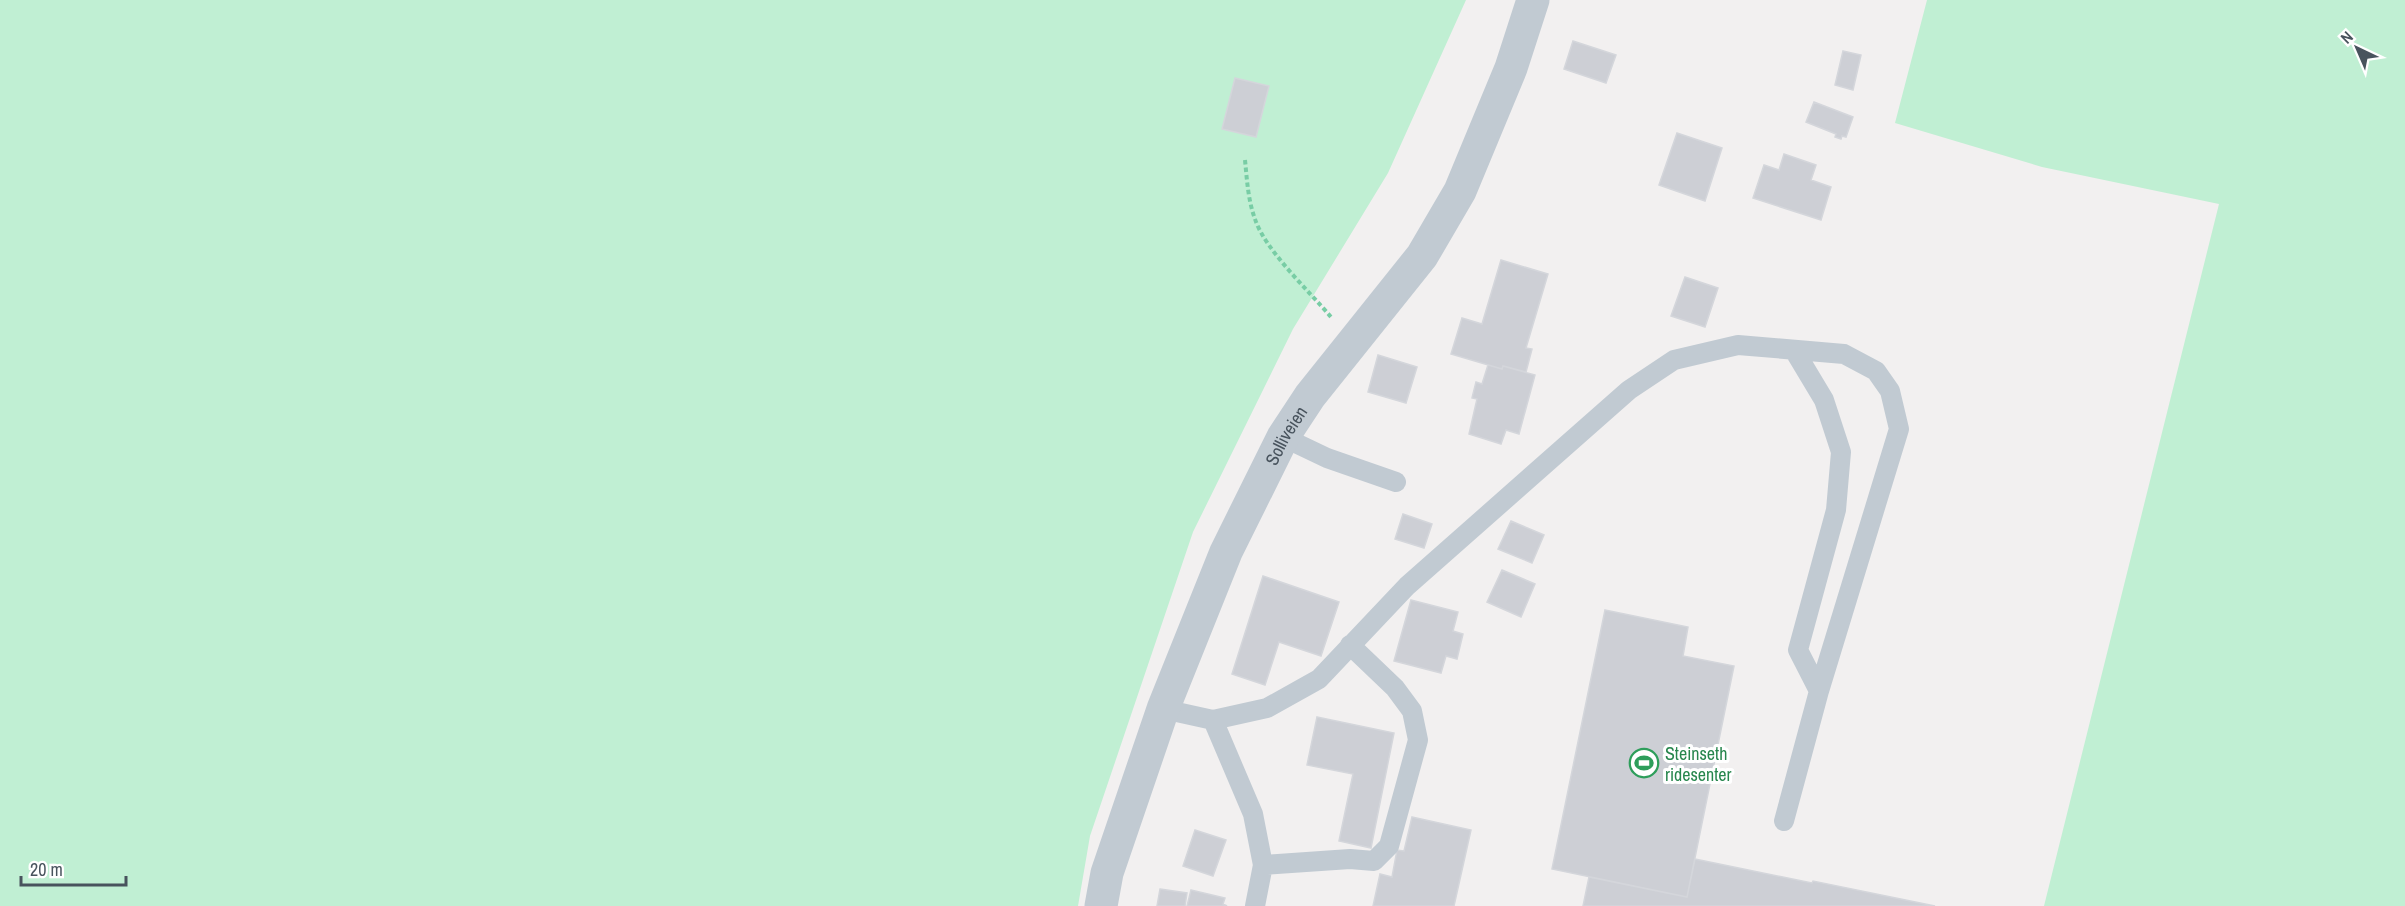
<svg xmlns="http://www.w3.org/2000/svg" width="2405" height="906" font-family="'Archivo Narrow',sans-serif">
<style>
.green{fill:#c0efd3}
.building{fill:#cdcfd5;stroke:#d4d6db;stroke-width:1.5}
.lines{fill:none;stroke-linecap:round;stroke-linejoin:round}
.path{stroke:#78cda5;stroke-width:4;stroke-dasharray:4.5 3;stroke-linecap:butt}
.service{stroke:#c1cad2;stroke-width:20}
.tertiary{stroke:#c1cad2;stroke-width:33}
.labels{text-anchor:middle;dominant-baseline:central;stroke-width:6;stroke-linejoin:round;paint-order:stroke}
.street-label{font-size:18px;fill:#48535d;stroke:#fff}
.leisure-label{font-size:18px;fill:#27864d;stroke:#fff;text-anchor:start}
</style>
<rect width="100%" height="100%" fill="#f2f0f0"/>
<path class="green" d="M0,0h1466l-78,173 -95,156 -100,203 -103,304 -12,70h-1078z
M1927,0h478v906h-361l175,-702 -177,-37 -147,-44z"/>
<path class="building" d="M1573,41l43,14 -10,28 -42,-14z
M1843,51l18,4 -8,35 -18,-5z
M1235,78l34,8 -13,51 -34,-8z
M1814,102l39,15 -7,20 -4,-1 -1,3 -6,-2 1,-3 -30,-12z
M1677,133l45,15 -17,53 -46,-16z
M1784,154l32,11 -5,15 20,7 -10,33 -68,-22 11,-33 15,5z
M1501,260l47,14 -22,74 6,1 -6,23 -23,-6 -1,3 -51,-15 11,-36 20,6z
M1685,277l33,11 -13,39 -34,-11z
M1378,355l39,12 -11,36 -38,-11z
M1488,365l14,4 1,-3 32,9 -16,59 -13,-4 -5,14 -32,-10 8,-35 -5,-1 4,-16 6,2z
M1403,514l29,10 -8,24 -29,-9z
M1511,521l33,14 -12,28 -34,-14z
M1502,570l33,14 -14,33 -34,-15z
M1263,576l76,26 -18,54 -42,-14 -14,43 -33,-11z
M1411,600l47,12 -5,19 10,3 -6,25 -11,-3 -5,17 -47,-12z
M1605,610l83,17 -5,29 51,10 -47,231 -135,-28z
M1317,717l77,16 -23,115 -32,-7 14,-67 -46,-9z
M1412,817l59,13 -17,76h-81l7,-32 12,3 5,-27 7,1z
M1195,830l31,10 -13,36 -30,-10z
M1695,859l117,24 1,-2 122,25h-352l6,-29 98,20z
M1160,889l27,4 -2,13h-28z
M1191,890l34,8 -2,6 4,2h-40z"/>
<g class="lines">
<path class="path" d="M1245,160c2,20 3,40 10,59 10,31 54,72 76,98"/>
<path class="service" d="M1794,350l30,50 17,52 -5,58 -38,140 21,41
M1283,437l44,21 69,24
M1163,709l50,11 54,-12 52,-29 88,-93 222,-196 45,-30 64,-15 106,9 32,17 14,20 9,38 -80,262 -35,130
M1213,720l40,94 10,51 -8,41
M1263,865l87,-6 24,2 15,-15 29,-106 -6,-29 -17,-23 -45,-43"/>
<path class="tertiary" id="s1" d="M1101,906l6,-33 56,-164 63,-157 57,-115 27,-41 112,-140 38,-65 51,-123 22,-68"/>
</g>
<defs>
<g id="stadium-ring" transform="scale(1.5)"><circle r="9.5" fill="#fff" stroke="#2e9e5b" stroke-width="1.5"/><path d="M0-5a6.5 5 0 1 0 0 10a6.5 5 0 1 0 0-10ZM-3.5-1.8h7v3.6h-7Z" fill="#2e9e5b"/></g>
</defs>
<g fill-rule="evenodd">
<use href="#stadium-ring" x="1644" y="763"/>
</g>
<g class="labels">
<g class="street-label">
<text stroke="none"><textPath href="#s1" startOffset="507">Solliveien</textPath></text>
</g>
<g class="leisure-label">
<text x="1665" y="753">Steinseth<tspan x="1665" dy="21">ridesenter</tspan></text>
</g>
</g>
<g transform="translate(2357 48) rotate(316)" stroke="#ffffff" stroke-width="4.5" paint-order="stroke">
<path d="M0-4.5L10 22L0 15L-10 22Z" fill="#48535d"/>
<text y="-9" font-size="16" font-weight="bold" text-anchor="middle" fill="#48535d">N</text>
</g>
<path d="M21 876v9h105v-9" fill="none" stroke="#48535d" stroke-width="3"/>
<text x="30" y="876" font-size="18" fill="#48535d" stroke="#ffffff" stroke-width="4.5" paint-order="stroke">20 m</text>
</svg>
